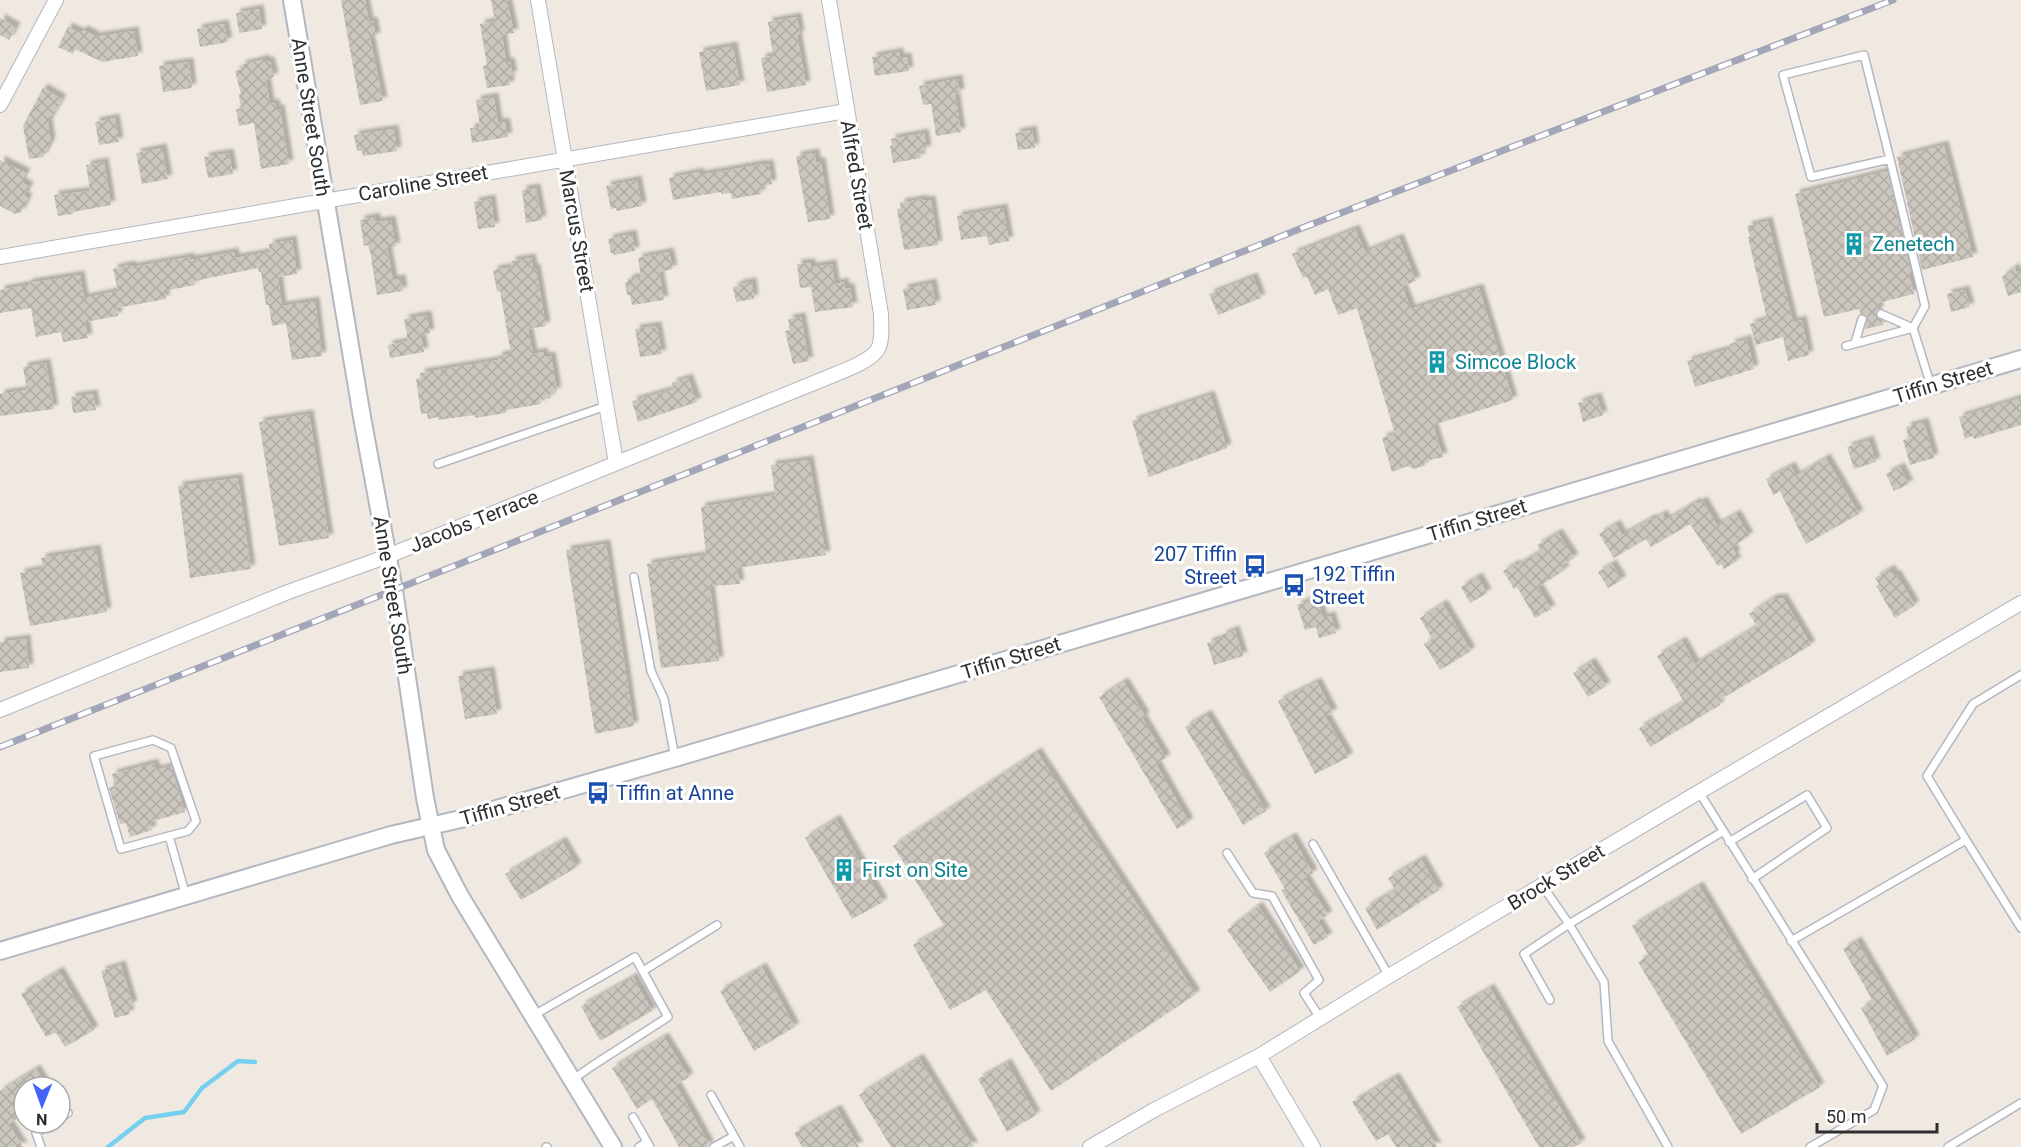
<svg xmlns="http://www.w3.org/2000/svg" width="2021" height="1147" font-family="Roboto,sans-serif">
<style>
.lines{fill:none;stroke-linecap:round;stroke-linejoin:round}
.stream{stroke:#75cff0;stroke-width:4.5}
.building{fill:url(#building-cross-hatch);filter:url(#shadow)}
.service-casing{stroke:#b4b7c1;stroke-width:10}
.minor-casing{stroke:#b4b7c1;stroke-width:16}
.tertiary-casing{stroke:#b4b7c1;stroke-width:20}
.service{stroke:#fff;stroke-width:7}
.minor{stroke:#fff;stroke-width:14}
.tertiary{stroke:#fff;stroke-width:16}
.rail-casing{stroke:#a3a6b8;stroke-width:7}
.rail{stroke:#fff;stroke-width:4.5;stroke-dasharray:14;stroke-linecap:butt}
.labels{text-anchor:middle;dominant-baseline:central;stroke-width:6;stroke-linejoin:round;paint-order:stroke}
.street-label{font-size:20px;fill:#2e2e2e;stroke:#fff}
.culture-label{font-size:20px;fill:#0d838f;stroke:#fff;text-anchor:start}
.transit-label{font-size:20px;fill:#164399;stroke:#fff;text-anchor:start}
</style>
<defs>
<pattern id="building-cross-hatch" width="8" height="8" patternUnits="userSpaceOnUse" patternTransform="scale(1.5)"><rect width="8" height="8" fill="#cbc7bf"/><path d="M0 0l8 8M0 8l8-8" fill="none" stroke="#afaba4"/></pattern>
<filter id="shadow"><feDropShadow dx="4.5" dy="-4.5" stdDeviation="1.5" flood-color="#0004"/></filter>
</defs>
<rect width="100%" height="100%" fill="#efe9e1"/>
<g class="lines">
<path class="stream" d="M108,1147l37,-29 39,-6 18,-24 36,-27 17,1"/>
</g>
<path class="building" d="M341,0h24l4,22 4,-1 3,16 -6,1 13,63 -23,4z
M491,0h16l7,33 -12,2 4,27h4l3,13 -4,1 1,9 -23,3 -4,-22 4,-1 -7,-41 15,-3z
M259,9l3,20 -23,4 -3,-20z
M797,17l3,18h-3l9,50 -39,7 -6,-34 12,-2 -5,-34z
M0,18l16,9 -7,13 -9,-5z
M224,24l4,18 -28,5 -3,-18z
M68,27l12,6 3,-3 11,5 -1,2 41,-6 4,25 -36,6 -27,-13 -2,5 -15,-7z
M733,46l7,39 -34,6 -7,-39z
M899,52l1,6 7,-1 2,14 -34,5 -3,-19z
M265,59l1,3 4,-1 4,16 -8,3 4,24 5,-1 1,6h4l9,55 -28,5 -7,-46 -15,3 -3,-17 5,-1 -2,-13 2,-1 -6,-23 7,-2 -1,-4z
M189,62l3,26 -29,4 -4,-26z
M958,79l2,14 -5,1 6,38 -25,4 -5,-32 -8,1 -4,-19z
M43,88l19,11 -14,24 3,18 -8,16 -14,2 -6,-33z
M494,97l4,26 7,-1 3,15 -36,6 -2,-15 10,-1 -4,-27z
M115,118l4,24 -20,3 -4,-23z
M394,129l3,22 -34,5 -1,-5h-5l-3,-16z
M1032,130l3,18 -17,2 -3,-17z
M924,133l3,17 -7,1 1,7 -28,5 -3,-17 2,-1 -1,-6z
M1944,145l29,112 -51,13 -25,-113z
M162,148l6,31 -26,5 -6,-31z
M229,153l4,21 -25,4 -4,-21z
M815,153l1,9h5l9,57 -22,3 -12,-66z
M0,160l26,13 -5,9 8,4 -5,10 4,2 -7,14 -6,2 -15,-8z
M104,162l7,43 -38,7v2l-15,2 -4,-21 36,-4 -4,-26z
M762,164v1l7,-1 3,20 -12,3 1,7 -29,5 -1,-6 -10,1v-2l-48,8 -4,-22 30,-6 1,3z
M1887,171l24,102 -2,1 5,20 -36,9 1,6 -3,6 6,6 1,4 -18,4 2,-12 -6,-3 -2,-5 -35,8 -29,-123z
M637,180l5,26 -25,5 -1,-3 -5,1 -5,-23z
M536,188l6,32 -16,3 -4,-33z
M491,199l4,28 -17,2 -4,-27z
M923,199v2l8,-1 7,45 -34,5 -7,-41 4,-1 -1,-5z
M1003,208l6,33 -20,4 -2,-9 -26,4 -4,-24z
M376,217v5l15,-2 5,27 -9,1 6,32 8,-1 2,12 -26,4 -7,-44 -2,-6 -4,1 -4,-26z
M1768,221l25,101 9,-2 7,35 -21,6 -5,-24 -27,8 -6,-21 17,-5 -19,-82h2l-3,-11z
M1355,229l10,23 34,-14 17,43 -14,5 9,23 68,-21 34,112 -80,25 10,32 -17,4 -2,5 -11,3 -5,-3 -16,6 -10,-34 13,-4 -38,-126 -19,7 -10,-26 -13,6 -8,-18 -4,1 -11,-24z
M632,234l3,17 -21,4 -1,-2h-2l-3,-14z
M292,240l5,34 -19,3 4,29 33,-5 7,55 -30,4 -6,-37 -14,3 -3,-21h-3l-5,-33h-2l-1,-4 -64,13 1,4 -31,6 2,8 -49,9 1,8 -33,6 3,16 -25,4 -2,-10 -25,5 -5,-29 -31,5v-23l28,-5v-2l52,-8 4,23 34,-7 -5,-22 16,-4 4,2 57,-10v3l44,-8 1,6 35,-6 -1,-8z
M669,252l4,17 -14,3 5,28 -32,5 -2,-10h-3l-2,-13h3v-3l13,-2 -3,-19z
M531,258l2,10 3,1 10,57 -18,3 5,25 10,-2 1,5 7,-1 6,35 -7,2 1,5 -11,2 1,4 -35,6v3l-31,5v-3l-37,5v-3l-10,2 -1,-6 -6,1 -5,-35 5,-1 -1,-5 78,-13v-4l13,-2 -11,-63 -3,1 -4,-22 19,-3 -1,-6z
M811,263v4l21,-3 3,20 9,-2 1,6h5l3,19 -38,5 -4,-25 -11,1 -3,-24z
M2015,267l1,5 5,-1v21l-13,4 -6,-19z
M1253,277l8,21 -43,17 -9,-21z
M752,282l2,17 -18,3 -3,-15 6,-1 -1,-2z
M932,283l4,22 -29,5 -4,-21z
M1965,290l5,17 -19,5 -4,-18z
M427,315l3,18 -9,2 3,17 -34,6 -2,-13 20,-4 -4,-22z
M801,317l8,44 -16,3 -8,-33 5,-1 -2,-11z
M657,326l5,28 -22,3 -5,-28z
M1747,339l7,30 -59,18 -8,-26 45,-13 -2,-4z
M46,363l8,46 -54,7v-22l27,-4 -4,-23z
M688,378l9,24 -59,20 -6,-21 42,-12 -2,-6z
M93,394l3,16 -23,3 -2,-16z
M1210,395l17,53 -78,29 -17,-56z
M1597,397l6,18 -20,7 -5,-19z
M2021,398v27l-47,14 -1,-3 -8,3 -6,-22z
M309,414l20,124 -50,8 -20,-124z
M1924,422l10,36 -24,7 -7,-25 6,-1 -3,-12z
M1869,440l7,22 -22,7 -7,-22z
M1826,458l33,56 -53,30 -26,-53 -7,4 -7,-16 25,-13 5,10z
M809,460l17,95 -89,13 3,16 -30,2 9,75 -58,7 -14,-104 59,-9 -5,-48 74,-12 -4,-30z
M1900,467l9,17 -15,7 -8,-17z
M238,478l13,91 -61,9 -12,-92z
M1703,501l14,24 19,-11 13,22 -17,11 4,7 -3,2 4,5 -13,8 -3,-5 -3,2 -28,-42 -39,23 -5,-8 -32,19 -15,-24 17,-10 6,11 30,-17 1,2 10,-6 3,6 30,-18 1,2z
M1558,533l16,25 -12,7 3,5 -27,17 13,22 -16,9 -18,-31 -3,2 -11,-18 12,-7 1,2 25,-15 -4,-6z
M606,544l28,182 -39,8 -29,-184z
M96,549l11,63 -77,14 -10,-53 23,-4 -2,-11z
M1612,564l10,16 -14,8 -10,-16z
M1890,569l4,6 2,-1 19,31 -20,13 -19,-32 3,-2 -4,-6z
M1478,577l9,16 -17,10 -9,-16z
M1317,598l6,20 8,-2 5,17 -17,5 -3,-11 -11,3 -8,-25z
M1783,598l28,47 -93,56 2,4 -70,42 -11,-19 45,-26 -27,-46 25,-15 13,23 62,-38 -8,-12 23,-15z
M1443,604l28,47 -31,19 -16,-26 8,-5 -12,-21z
M1235,630l8,26 -29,9 -7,-22 16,-5 -1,-3z
M26,639l3,29 -29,4v-30z
M1591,662l15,24 -18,11 -15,-24z
M490,671l7,43 -32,5 -7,-43z
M1124,682l21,34 -3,2 24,40 -10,6 33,58 -12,7 -78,-132z
M1317,682l16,31 -8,3 24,41 -34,17 -37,-73z
M1207,714l59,97 -23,14 -58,-98z
M1037,752l159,242 -145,97 -65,-101 -36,20 -37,-65 32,-18 -52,-81z
M154,763l2,7 15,-4 14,46 -35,10 2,8 -22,7 -4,-14 -6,1 -11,-36 6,-2 -3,-12z
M836,819l47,83 -31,17 -47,-81z
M1292,837l21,36 -8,5 23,37 -10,6 10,16 -14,8 -33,-55 4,-1 -21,-36z
M562,841l15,26 -56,33 -16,-26z
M1421,859l18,31 -62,40 -12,-22 30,-18 -7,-12z
M1699,886l121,201 -79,47 -103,-172 11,-6 -17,-30z
M1258,906l42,65 -30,21 -43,-62z
M1857,941l58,98 -28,17 -26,-48 12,-7 -30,-52z
M121,965l12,40 -5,2 2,7 -15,4 -14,-47z
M762,967l33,60 -41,24 -34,-60z
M59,971l35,59 -29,17 -8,-13 -3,-1 -8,4 -25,-43z
M633,977l19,34 -52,30 -19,-35z
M1490,988l91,155 -7,4h-35l-82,-140z
M664,1037l25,40 -13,8 33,59 -1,3h-29l-27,-48 -15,10 -25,-41z
M919,1058l55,89h-83l-32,-52z
M1007,1063l29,52 -29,17 -29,-53z
M36,1069l11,18h-23v27l-15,10 14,23h-23v-56z
M1395,1077l42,70h-41l-8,-13 -12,7 -24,-39z
M837,1109l22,38h-57l-8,-14z"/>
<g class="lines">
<g class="service-casing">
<path id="service" d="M1890,159l-26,-104 -81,20 28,102 79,-18 35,147 -12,22 18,58
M1881,314l32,14
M1855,343l7,-24
M1846,346l67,-18
M438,464l168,-58
M634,577l17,94 13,28 11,59
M1699,792l184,294 -9,24 -64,37
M169,836l-48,13 -27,-93 59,-16 18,8 25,73 -8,10 -19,5 17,60
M1966,840l55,88
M1729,842l78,-47 20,33 -75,51
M1313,844l76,132
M1227,853l26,40 19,3 47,84 -15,13 16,25
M1542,885l27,39 -45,30 26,46
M1791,941l175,-101 -39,-64 46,-72 48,-29
M643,971l74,-46
M534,1015l101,-58 33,60 -76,49 -20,14
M711,1095l29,52
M633,1117l17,30
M60,1118l8,-5
M41,1147l-5,-14 16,-10
M546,1147h1
M639,1147l8,-5
M714,1147l20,-11
M1668,1147l-60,-106 -4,-59 -35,-58 153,-92
M1948,1147l73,-44"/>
</g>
<g class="minor-casing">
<path id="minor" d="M538,0l78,463
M0,105l56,-105
M0,257l846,-146
M0,710l288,-118 100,-36 448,-182c12,-5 36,-14 42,-25 5,-10 3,-24 3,-35l-52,-314
M1259,1056l54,91
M1090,1147l64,-37 105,-54 130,-80 310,-184 322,-189"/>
</g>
<g class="tertiary-casing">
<path id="tertiary" d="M292,0l70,417 32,173 31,208 11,52 24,46 153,251
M0,951l391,-116 74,-17 210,-60 1346,-399"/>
</g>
<use href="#service" class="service"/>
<use href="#minor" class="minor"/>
<use href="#tertiary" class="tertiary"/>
<g class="rail-casing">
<path id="rail" d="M0,747l1302,-519 591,-228"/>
</g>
<use href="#rail" class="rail"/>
</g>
<defs>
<g id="building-bare" transform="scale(1.8)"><path d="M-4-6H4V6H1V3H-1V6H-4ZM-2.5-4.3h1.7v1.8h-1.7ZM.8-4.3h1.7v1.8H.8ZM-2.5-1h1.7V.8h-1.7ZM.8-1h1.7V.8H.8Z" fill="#0f9aa8" stroke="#fff" stroke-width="2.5" paint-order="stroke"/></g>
<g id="bus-bare" transform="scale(1.8)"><path d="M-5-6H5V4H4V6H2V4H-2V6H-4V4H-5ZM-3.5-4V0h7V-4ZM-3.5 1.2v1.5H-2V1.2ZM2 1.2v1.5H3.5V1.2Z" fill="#1a4fb4" stroke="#fff" stroke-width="2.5" paint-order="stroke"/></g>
</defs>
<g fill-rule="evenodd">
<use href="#building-bare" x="1854" y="244"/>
<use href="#building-bare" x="1437" y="362"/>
<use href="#bus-bare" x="1255" y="566"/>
<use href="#bus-bare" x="1294" y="585"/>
<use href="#bus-bare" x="598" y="793"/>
<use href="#building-bare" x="844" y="870"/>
</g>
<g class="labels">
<g class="street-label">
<text transform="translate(311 117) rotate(81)">Anne Street South</text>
<text transform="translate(857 175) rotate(80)">Alfred Street</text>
<text transform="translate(423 183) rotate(-10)">Caroline Street</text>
<text transform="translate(577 231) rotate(80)">Marcus Street</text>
<text transform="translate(1943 382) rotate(-17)">Tiffin Street</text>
<text transform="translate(1477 520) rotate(-17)">Tiffin Street</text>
<text transform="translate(474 521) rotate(-22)">Jacobs Terrace</text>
<text transform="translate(393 595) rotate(81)">Anne Street South</text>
<text transform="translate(1011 658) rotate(-17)">Tiffin Street</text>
<text transform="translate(510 805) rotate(-16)">Tiffin Street</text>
<text transform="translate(1556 877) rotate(-31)">Brock Street</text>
</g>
<g class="culture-label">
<text x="1872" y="244">Zenetech</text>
<text x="1455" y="362">Simcoe Block</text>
<text x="862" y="870">First on Site</text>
</g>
<g class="transit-label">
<text x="1237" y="554" text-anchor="end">207 Tiffin<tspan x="1237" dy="23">Street</tspan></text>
<text x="1312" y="574">192 Tiffin<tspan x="1312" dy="23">Street</tspan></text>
<text x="616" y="793">Tiffin at Anne</text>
</g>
</g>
<g transform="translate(42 1105) rotate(181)"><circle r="28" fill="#ffffff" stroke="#ababab" stroke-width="1.5"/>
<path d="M0-4.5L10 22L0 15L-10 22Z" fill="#4264fb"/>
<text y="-9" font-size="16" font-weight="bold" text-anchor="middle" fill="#2e2e2e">N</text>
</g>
<path d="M1817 1123v9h120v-9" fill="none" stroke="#2e2e2e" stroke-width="3"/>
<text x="1826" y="1123" font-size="18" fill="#2e2e2e" stroke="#ffffff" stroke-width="4.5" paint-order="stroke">50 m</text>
</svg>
